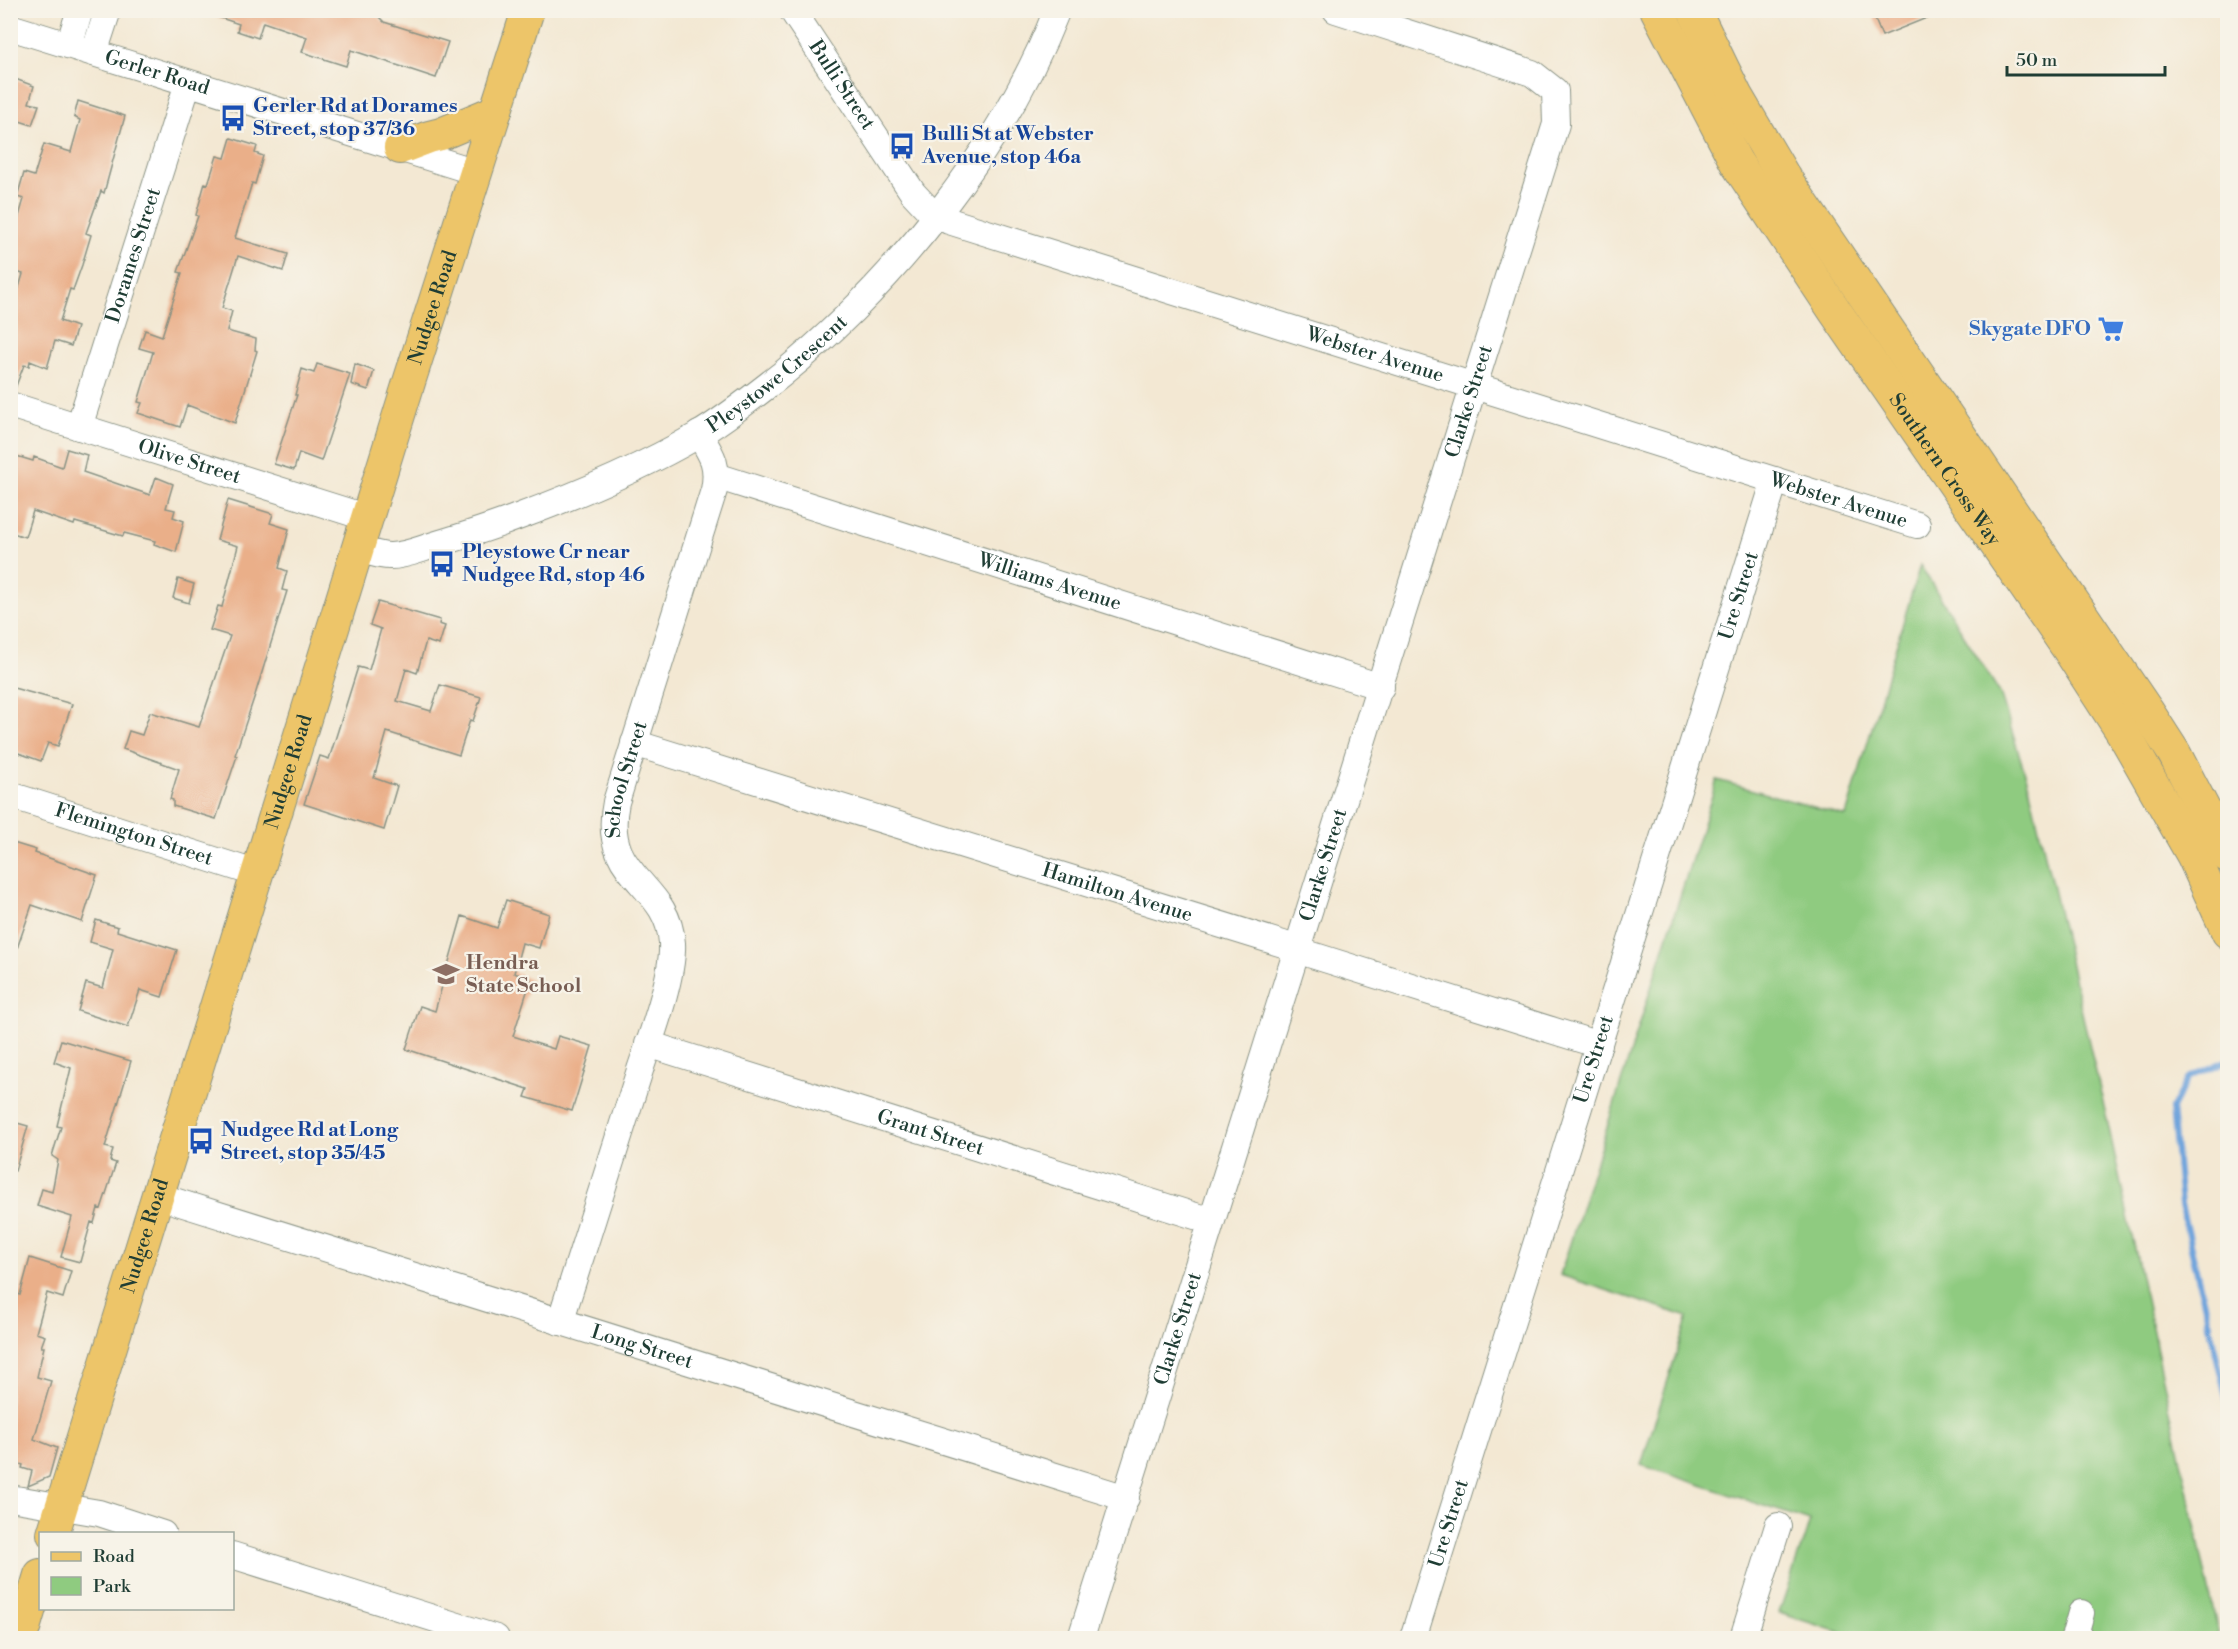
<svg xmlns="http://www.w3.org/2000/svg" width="2238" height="1649" font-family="'Libre Bodoni',serif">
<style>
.green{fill:#8fcb80;stroke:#57845a;stroke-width:1.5}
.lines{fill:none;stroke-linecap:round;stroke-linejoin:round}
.stream{stroke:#70a4dc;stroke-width:6}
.building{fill:#eaaf89}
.minor-casing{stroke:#899284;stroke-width:28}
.major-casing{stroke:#899284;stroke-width:34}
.highway-casing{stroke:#899284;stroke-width:35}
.minor{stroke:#fff;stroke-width:26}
.major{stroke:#edc569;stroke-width:32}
.highway{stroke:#edc569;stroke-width:33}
.labels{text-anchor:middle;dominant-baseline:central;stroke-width:4.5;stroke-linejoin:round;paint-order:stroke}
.street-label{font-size:20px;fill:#1f3d34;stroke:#f7f3e8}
.transit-label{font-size:20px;font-weight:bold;fill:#164399;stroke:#f7f3e8;text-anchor:start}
.shop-label{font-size:20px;font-weight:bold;fill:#366cbe;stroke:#f7f3e8;text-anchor:end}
.education-label{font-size:20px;font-weight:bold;fill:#785e54;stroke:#f7f3e8;text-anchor:start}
</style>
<rect width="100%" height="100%" fill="#f7f3e8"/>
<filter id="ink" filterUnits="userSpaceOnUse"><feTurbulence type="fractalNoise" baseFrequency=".0167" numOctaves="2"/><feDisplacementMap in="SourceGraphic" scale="12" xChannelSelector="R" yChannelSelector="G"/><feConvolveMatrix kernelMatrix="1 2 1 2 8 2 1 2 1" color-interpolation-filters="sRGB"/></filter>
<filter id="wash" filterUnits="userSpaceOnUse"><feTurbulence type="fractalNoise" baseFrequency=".008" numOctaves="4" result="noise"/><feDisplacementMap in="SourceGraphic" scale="24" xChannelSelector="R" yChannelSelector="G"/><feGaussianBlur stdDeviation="1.35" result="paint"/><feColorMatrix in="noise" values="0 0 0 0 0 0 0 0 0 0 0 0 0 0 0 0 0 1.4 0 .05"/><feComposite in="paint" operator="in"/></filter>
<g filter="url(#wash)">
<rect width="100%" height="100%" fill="#f3e8d3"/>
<path class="green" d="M1920,565l80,128 29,93 77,329 112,517 -1,6h-358l-80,-25 31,-92 -169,-56 47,-148 -128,-42 157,-495 129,36z"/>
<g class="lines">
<path class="stream" d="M2228,1060l-40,18 -16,30 9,97 47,200"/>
</g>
<g id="blocks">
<path class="building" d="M210,10h162l12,12 64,20 -12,36 -85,-28 -5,16 -44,-14 5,-15 -44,-15 -5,16 -21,-7 2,-7 -30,-10z
M1871,10h72l1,1 -62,25z
M10,77l24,9 -5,17 10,2 -7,20 -22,-7z
M78,101l47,15 -21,77 -3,-2 -15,42 5,2 -9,30 -9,25 -3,-1 -10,32 17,6 -6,19 -16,-5 -8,27 -17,-7 -1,5 -5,-1 -10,26 -4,-1v-84l4,-2 9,-30 -13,-4v-23l14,-48 -7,-2 7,-24 10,3 10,-32 27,8 9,-32 -6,-3z
M231,138l26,8 -2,7 8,3 -8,28 -3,-1 -17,55 53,16 -5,17 -45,-15 -16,52 10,3 -5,20 29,8 -1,11 2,1 -22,72 -48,-18 -7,22 -42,-14 4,-10 -4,-1 15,-50 -14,-4 6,-18 17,6 20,-63 -4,-1 20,-56 -2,-1 9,-32 3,1 9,-28 8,2z
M317,364l33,10 -29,87 -22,-8 -5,17 -20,-6 23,-69h-2l7,-26 12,4z
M355,364l19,7 -6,19 -17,-6z
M67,449l20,6 -4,17 67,23 6,-18 17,7 -7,24 9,2 -2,7 11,4 -8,31 -22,-8 1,-3 -31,-8 -1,3 -48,-14 -1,3 -41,-14 -8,26 -15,-5v-78l23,7 1,-4 28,10z
M228,500l45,14 -3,9 19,6 -10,39 8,3 -5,19 5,1 -32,104 -20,60 2,1 -21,63 -43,-13v-6l-3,-1 9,-30 -56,-20 6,-18 13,4 8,-23 49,15 31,-91 -20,-6 8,-24 4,1 16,-61 -21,-6z
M178,579l16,5 -5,19 -16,-5z
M378,602l62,18 -1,4 6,2 -6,19 -13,-4 -9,32 -11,-4 -9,32 34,10 9,-26 41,12 -8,24 -3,-1 -11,35 -72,-23 -13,46 23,8 -13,44 -80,-26 16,-48 9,3 29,-92 11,3 12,-41 -11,-4z
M10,687l62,17 -14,42 -10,-3 -7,18 -31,-11z
M10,842l26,8 -1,3 62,22 -15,47 -50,-17 -19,55h-3z
M506,900l43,14 -10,34 -17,-5 -8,30 17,6 -18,57 41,13 4,-13 34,10 -20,65 -47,-14 3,-8 -122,-40 14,-43 15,5 27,-95 35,12z
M96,920l22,7 -1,4 60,19 -15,47 -22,-7 -12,37 -50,-16 8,-28 17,5 10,-39 -23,-7z
M61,1040l70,21 -26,86 8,2 -3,12 6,2 -15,46 -3,-1 -4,15 -3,-1 -11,40 -19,-5 11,-40 -35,-11 5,-17 10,3 6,-32 -6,-4 9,-29 -4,-1 14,-58 -17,-6z
M10,1121l18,5 -13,45h-5z
M30,1258l41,13 -8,27 -16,-5 -11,40 9,3 -4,11h3l-7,30 14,4 -17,58 23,9 -8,29 -21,9 4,-15 -10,-3 1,-3 -13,-4v-169l10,3z"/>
</g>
</g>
<g filter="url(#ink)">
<use href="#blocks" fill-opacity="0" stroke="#899284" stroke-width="1.5"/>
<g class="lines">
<g class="minor-casing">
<g id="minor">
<path id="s1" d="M792,10l121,183 15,16 21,12 968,304"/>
<path id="s2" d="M10,27l466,145"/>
<path d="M69,45l11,-35"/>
<path d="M94,53l14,-43"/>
<path id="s3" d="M10,405l358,113"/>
<path id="s4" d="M79,427l109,-344"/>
<path id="s5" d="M716,476l665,211"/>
<path id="s6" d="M358,549c11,3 22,7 32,7 14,0 28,-6 41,-10 28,-9 56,-17 84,-28 62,-23 125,-49 183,-83 29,-17 56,-39 83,-60 114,-93 222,-227 276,-365"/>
<path id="s7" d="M634,743l649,201 29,11 287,90"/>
<path id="s8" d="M10,795l248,79"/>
<path id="s9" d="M648,1044l563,177"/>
<path id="s10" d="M158,1196l968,302"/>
<path id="s11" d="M560,1322c27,-84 53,-168 80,-252 11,-33 34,-94 32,-127 -4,-62 -72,-64 -56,-141l98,-312c5,-25 -2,-35 -15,-56"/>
<path d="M10,1498l89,15 64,21"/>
<path d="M232,1555l264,83"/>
<path id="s12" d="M1081,1638l475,-1514 -1,-33 -23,-18 -196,-63"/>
<path id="s13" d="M1413,1638l362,-1158"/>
<path d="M1743,1638l35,-112"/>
<path d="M2074,1638l7,-25"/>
</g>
</g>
<g class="major-casing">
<g id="major">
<path d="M400,148l29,-11 12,-3 55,-23"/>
<path id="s14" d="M53,1534l357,-1155 118,-369"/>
<path d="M21,1638l19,-63"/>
</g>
</g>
<g class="highway-casing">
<g id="highway">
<path id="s15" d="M1657,10l79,152 99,149 233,337 57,88 68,119 35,77"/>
<path d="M1694,10l42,86 46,78 365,537 27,42 54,103"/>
</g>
</g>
<use href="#minor" class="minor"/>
<use href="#major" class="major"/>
<use href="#highway" class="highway"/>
</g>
</g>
<defs>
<g id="bus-bare" transform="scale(2.07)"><path d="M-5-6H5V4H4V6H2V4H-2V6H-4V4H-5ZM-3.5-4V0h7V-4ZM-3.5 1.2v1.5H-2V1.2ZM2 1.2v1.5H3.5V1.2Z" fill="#1a4fb4" stroke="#f7f3e8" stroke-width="2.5" paint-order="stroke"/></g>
<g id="supermarket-bare" transform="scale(2.07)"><path d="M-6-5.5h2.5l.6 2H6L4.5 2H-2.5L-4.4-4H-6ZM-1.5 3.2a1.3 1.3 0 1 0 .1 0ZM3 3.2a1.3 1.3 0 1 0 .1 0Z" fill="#3f7fe0" stroke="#f7f3e8" stroke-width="2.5" paint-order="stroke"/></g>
<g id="school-bare" transform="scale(2.07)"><path d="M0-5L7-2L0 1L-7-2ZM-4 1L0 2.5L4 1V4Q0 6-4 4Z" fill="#8d6e63" stroke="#f7f3e8" stroke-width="2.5" paint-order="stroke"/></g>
</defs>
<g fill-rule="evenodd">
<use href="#bus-bare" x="233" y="118"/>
<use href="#bus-bare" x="902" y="146"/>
<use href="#supermarket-bare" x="2111" y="329"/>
<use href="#bus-bare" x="442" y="564"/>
<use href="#school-bare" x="446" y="974"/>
<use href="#bus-bare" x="201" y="1141"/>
</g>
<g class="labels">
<g class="street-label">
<text stroke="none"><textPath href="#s2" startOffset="154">Gerler Road</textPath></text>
<text stroke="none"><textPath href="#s1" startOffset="90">Bulli Street</textPath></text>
<text stroke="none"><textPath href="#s4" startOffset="180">Dorames Street</textPath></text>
<text stroke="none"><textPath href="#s14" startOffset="1284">Nudgee Road</textPath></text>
<text stroke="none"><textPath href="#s1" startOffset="712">Webster Avenue</textPath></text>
<text stroke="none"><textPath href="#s6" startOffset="465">Pleystowe Crescent</textPath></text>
<text stroke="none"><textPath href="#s12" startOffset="1296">Clarke Street</textPath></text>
<text stroke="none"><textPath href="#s3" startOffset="188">Olive Street</textPath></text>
<text stroke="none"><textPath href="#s15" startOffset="543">Southern Cross Way</textPath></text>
<text stroke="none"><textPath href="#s1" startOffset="1198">Webster Avenue</textPath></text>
<text stroke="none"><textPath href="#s5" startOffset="350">Williams Avenue</textPath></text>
<text stroke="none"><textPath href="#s13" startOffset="1092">Ure Street</textPath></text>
<text stroke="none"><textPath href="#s14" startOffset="798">Nudgee Road</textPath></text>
<text stroke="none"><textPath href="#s11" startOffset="578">School Street</textPath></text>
<text stroke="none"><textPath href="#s8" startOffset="130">Flemington Street</textPath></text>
<text stroke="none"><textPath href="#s12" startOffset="810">Clarke Street</textPath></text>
<text stroke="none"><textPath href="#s7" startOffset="506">Hamilton Avenue</textPath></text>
<text stroke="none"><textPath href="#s13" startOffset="606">Ure Street</textPath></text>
<text stroke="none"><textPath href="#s9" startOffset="296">Grant Street</textPath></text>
<text stroke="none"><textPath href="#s14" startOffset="312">Nudgee Road</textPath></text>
<text stroke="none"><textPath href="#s12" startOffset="324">Clarke Street</textPath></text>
<text stroke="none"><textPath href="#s10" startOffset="507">Long Street</textPath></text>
<text stroke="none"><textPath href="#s13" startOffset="120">Ure Street</textPath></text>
</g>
<g class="transit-label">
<text x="253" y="106">Gerler Rd at Dorames<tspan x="253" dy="23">Street, stop 37/36</tspan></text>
<text x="922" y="134">Bulli St at Webster<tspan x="922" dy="23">Avenue, stop 46a</tspan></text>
<text x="462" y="552">Pleystowe Cr near<tspan x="462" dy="23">Nudgee Rd, stop 46</tspan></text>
<text x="221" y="1130">Nudgee Rd at Long<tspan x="221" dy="23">Street, stop 35/45</tspan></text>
</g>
<g class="shop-label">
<text x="2091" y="329">Skygate DFO</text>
</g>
<g class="education-label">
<text x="466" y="963">Hendra<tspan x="466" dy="23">State School</tspan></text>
</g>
</g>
<rect width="2238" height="1649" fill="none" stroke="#f7f3e8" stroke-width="36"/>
<rect x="39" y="1532" width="195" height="78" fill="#f7f3e8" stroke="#a1aaa0" stroke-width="1.5"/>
<rect x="51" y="1552" width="30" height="9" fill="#edc569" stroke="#a1aaa0" stroke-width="1.5"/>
<text x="93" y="1562" font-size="18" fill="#1f3d34">Road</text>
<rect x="51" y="1577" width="30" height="18" fill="#8fcb80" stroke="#a1aaa0" stroke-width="1.5"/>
<text x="93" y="1592" font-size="18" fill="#1f3d34">Park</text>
<path d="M2007 66v9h158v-9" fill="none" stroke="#1f3d34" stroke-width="3"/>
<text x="2016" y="66" font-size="18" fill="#1f3d34" stroke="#f7f3e8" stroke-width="4.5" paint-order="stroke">50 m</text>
</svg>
